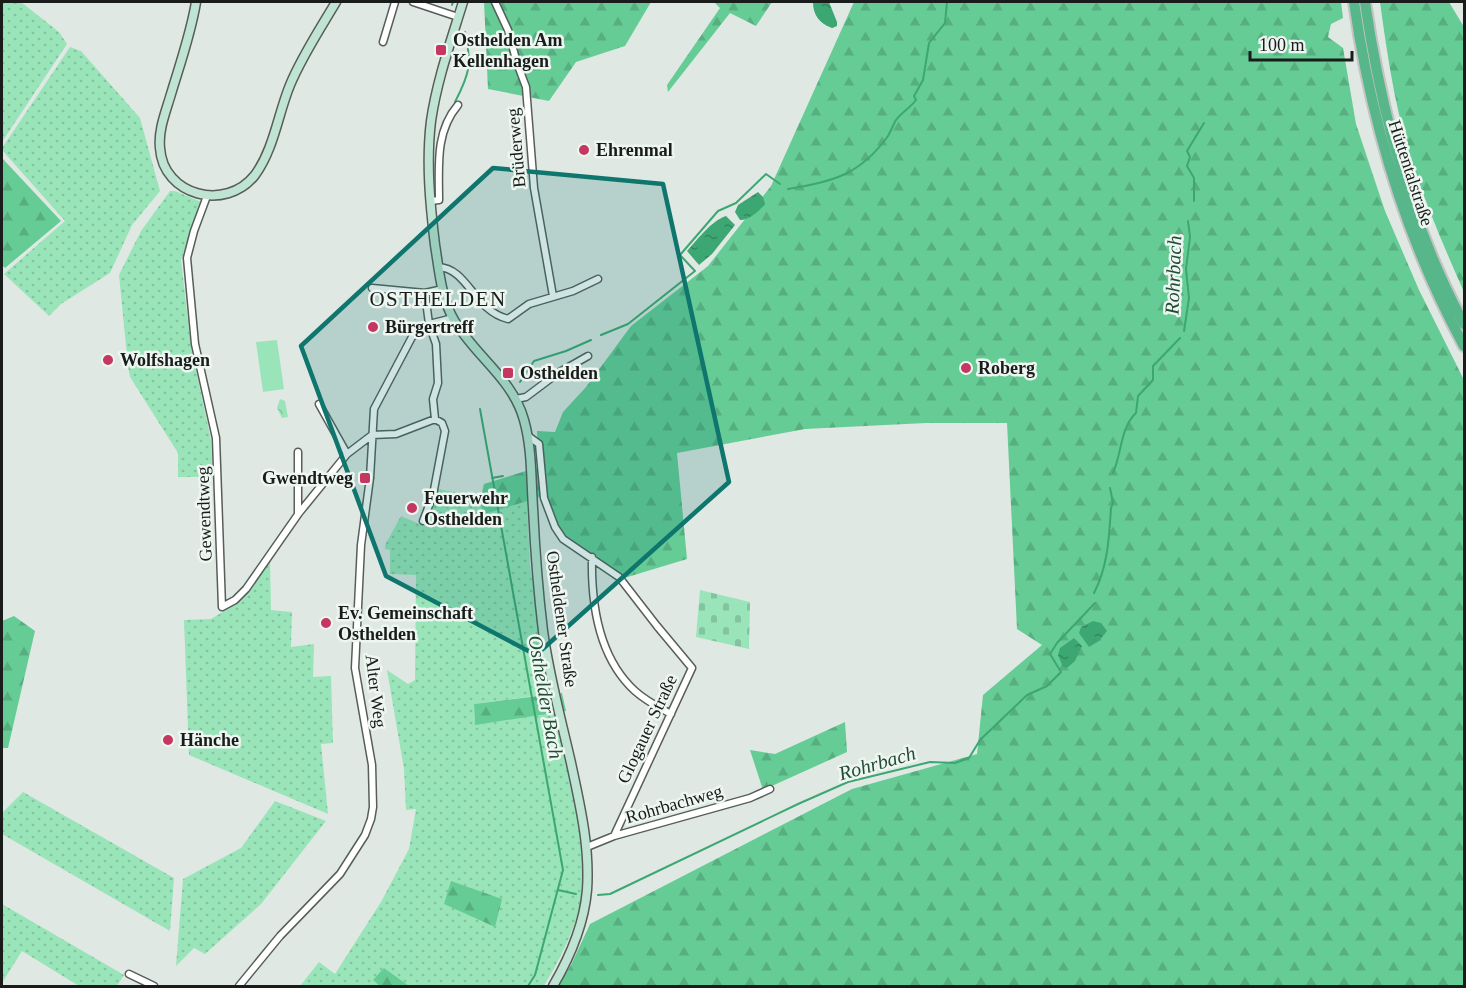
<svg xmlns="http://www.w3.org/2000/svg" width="1466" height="988" font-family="Georgia,serif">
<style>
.grass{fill:url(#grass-dots)}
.forest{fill:url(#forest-firs)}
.cemetery{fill:url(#cemetery-stones)}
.park{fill:url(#park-crowns)}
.pitch{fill:#99e5b9}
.water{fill:url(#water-ripples)}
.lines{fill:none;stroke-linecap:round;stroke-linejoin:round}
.stream{stroke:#3ca772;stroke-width:2}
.minor-casing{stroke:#575e5a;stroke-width:9}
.secondary-casing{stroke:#575e5a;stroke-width:11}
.trunk-casing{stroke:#c3c4c3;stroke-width:14}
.minor{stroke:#fff;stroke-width:6}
.secondary{stroke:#c0e4d3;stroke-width:8}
.trunk{stroke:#57b68a;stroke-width:10}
.marked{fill:#0f766e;fill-opacity:0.2;stroke:#0f766e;stroke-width:4.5;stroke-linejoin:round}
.poi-dot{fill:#c53760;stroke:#edf6f0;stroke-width:2}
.labels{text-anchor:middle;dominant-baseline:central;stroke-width:5;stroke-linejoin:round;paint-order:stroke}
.poi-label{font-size:18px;font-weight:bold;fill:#191c1a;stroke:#edf6f0;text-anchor:start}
.street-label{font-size:18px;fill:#191c1a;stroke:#edf6f0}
.water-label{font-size:20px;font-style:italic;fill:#214c35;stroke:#edf6f0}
.quarter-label{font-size:21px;letter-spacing:1.5px;fill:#191c1a;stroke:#edf6f0}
</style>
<defs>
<pattern id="grass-dots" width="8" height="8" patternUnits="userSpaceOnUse" patternTransform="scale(1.5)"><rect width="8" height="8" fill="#99e5b9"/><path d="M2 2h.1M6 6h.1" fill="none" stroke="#83c49e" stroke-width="1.8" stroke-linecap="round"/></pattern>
<pattern id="forest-firs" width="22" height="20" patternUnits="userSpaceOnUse" patternTransform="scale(1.5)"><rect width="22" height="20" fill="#65cc95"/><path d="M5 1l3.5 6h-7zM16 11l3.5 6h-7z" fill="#57af80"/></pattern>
<pattern id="cemetery-stones" width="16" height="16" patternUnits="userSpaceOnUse" patternTransform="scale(1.5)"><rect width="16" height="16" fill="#99e5b9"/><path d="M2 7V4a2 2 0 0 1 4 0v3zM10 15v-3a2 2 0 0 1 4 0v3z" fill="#83c49e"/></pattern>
<pattern id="park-crowns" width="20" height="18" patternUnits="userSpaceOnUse" patternTransform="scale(1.5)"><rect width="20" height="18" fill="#99e5b9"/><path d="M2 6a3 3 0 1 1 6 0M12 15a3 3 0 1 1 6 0" fill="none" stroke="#83c49e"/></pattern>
<pattern id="water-ripples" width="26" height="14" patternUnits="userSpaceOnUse" patternTransform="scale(1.5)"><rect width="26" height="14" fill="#3ca772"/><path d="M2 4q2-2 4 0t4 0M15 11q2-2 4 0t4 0" fill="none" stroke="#32875d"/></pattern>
</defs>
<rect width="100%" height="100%" fill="#e0e8e3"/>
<path class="grass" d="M2,2h19l38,30 8,12 -65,98z
M70,47l11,4 59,67 20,73 -28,34 -22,48 -49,31 -12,12 -45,-42 61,-53 -63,-71v-2z
M170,191h5l26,11 -20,58 10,87 20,93 2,37h-35v-24l-48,-76 -2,-11 -9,-91 22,-44z
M437,489l44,8 1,18 45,-14 3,65 19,128 -75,10 1,20 79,-12c12,51 29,106 30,158 1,41 -20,83 -40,116h-244l19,-24 16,12 46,-72 28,-53 7,-40 -10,1 -2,-41 -17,-99 21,14 7,-4 1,-105 -26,-1v-24l-5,-1v-4l16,-29 23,10z
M270,561l1,49 21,2 -1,35 23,-3 -1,33 18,-1 2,67 -12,1 7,70 -139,-59 -5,-135 27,-1 28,-17z
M23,792l151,86 -4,53 -168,-97v-21z
M275,801l51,20 -65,83 -56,50 -11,-6 -18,18 7,-87 58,-31z
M2,904l122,71 -7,11h-38l-57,-35 -20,32z"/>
<path class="forest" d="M484,2h167l-26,44 -49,16 -27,39 -61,-12z
M714,2h58l-16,24 -26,-13 -62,79 -1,-7 53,-77z
M854,2h487l2,16 -12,6 -3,13 15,11 13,76 29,87 34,79 45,90v606h-906l13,-21 19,-41 262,-135 125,-35 6,-59 59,-50 -25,-16 -10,-206h-81l-121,6 -128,24 10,106 -66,20 -60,-40 -21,-42 -58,18 -1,-18 3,-13 55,-17 -2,-36 18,1 8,-20 23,-25 45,-61 77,-60 63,-80z
M1380,2h69l15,25v265c-17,-38 -33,-76 -47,-115 -20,-56 -29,-116 -37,-175z
M2,158l59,63 -56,47 -3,-3z
M14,616l21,15 -27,117h-6v-127z
M562,693l4,18 -91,14 -1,-21z
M845,722l2,30 -84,38 -13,-40 25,4z
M451,881l51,18 -7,28 -51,-23z
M384,968l25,18h-29l-7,-6z"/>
<path class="cemetery" d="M700,590l50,12 -1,47 -53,-12z"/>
<path class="park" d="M280,399l5,2 3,16 -6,1 -5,-10z"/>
<path class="pitch" d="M277,340l7,49 -21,3 -7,-50z"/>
<path class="water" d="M813,2h16l8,20v4l-5,2c-13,-5 -19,-13 -19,-26z
M758,192l5,5 2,7c-6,7 -16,16 -25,16l-5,-8 3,-7z
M726,216l9,9 -23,29 -13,11 -12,-14c11,-12 24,-30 39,-35z
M1093,621l8,2 6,8 -8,10 -10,6 -10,-14 2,-6z
M1074,638l8,8 -7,15 -8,7 -4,-1 -5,-12 2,-7z"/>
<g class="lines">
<path class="stream" d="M452,5l1,-3
M455,102c15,-29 17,-38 10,-70
M788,189c45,-8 71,-13 100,-53 3,-5 5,-11 8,-16 6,-8 14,-12 20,-20l-2,-4 9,-16 6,-37 16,-20 2,-21
M1194,201v-23l-7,-12 3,-9 -3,-6 17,-28
M1184,331l5,-33 -3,-29 4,-32 -2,-16
M601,335l27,-11 67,-53 -15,-16 38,-44 18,-8 30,-29 14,10
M520,382l14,-21 32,-10 25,-11
M480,409l83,461 -28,105 -7,11
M1113,473c9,-20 7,-45 23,-60l2,-17 15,-16v-14l27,-28
M492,478l11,-2
M1094,593c14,-27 15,-55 17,-85l2,-5 -3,-15
M558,890l18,4
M598,895l12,-1 188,-90 50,-22 82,-20 25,1 14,-5 11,-18 47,-45 20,-9 14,-14 -11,-18 7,-11 38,-40"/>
<g class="minor-casing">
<path id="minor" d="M413,2l45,15
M495,2l13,28 9,33 9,24 8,101 19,108
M383,42l12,-40
M207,196l-13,35 -7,27 8,86 21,94 6,169 13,-7 11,-11 53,-76 48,-59 25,-19 24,-1 39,-15
M430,201l9,-1c0,-34 -4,-68 19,-95
M438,267c30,1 35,43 70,52l21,-15 44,-13 25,-12
M372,288l53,5 18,-4
M516,399l10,-2 32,-24 30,-17
M319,404l28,50
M528,436l11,8 5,54 11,29 8,12 56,38 38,49 35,42 -78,168
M298,452v61
M423,521l10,-26 12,-64 -3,-8 -7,-4 -2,-20 5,-16 -2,-39 -7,-20 -4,-31
M592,557c-1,47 7,101 43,134 11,10 23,16 36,23
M587,847l27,-11 136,-38 20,-9
M129,974l25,12
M239,986l41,-50 60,-62 25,-39 6,-16 2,-12 -1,-42 -17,-97 6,-123 9,-67 4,-69 38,-72 17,-13 24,-6"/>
</g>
<g class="secondary-casing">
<path id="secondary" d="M196,2c-5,31 -16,62 -25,92 -5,17 -13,36 -11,54 3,48 66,64 95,27 19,-26 23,-61 35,-90 12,-29 30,-56 46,-83
M463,2c-12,39 -26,78 -32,119 -5,41 -1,83 4,124 4,24 6,53 19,75 21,36 59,59 70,100 8,28 7,59 9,88 2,41 5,82 10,123 6,45 18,88 28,132 9,42 19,84 16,127 -3,35 -17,67 -34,96"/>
</g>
<g class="trunk-casing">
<path id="trunk" d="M1354,2c17,120 52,237 110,344
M1365,2c16,110 46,224 99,322"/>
</g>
<use href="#minor" class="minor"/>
<use href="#secondary" class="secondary"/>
<use href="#trunk" class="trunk"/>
</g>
<path class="marked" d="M493,168l170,16 66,298 -193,173 -150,-79 -85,-230z"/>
<g class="poi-dot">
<rect x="435" y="44" width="12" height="12" rx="3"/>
<circle cx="584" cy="150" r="6"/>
<circle cx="373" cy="327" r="6"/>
<circle cx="108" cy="360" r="6"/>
<circle cx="966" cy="368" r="6"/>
<rect x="502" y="367" width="12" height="12" rx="3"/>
<rect x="359" y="472" width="12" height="12" rx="3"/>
<circle cx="412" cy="508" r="6"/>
<circle cx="326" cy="623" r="6"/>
<circle cx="168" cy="740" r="6"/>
</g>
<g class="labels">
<g class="poi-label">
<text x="453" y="40">Osthelden Am<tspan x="453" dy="21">Kellenhagen</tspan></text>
<text x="596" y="150">Ehrenmal</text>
<text x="385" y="327">Bürgertreff</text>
<text x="120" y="360">Wolfshagen</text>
<text x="978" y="368">Roberg</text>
<text x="520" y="373">Osthelden</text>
<text x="353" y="478" text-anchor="end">Gwendtweg</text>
<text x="424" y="498">Feuerwehr<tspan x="424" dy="21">Osthelden</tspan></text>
<text x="338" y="613">Ev. Gemeinschaft<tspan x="338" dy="21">Osthelden</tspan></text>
<text x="180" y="740">Hänche</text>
</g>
<g class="street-label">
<text transform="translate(516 148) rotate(-95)">Brüderweg</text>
<text transform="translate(1411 173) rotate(72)">Hüttentalstraße</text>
<text transform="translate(204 514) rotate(-92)">Gewendtweg</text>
<text transform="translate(562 619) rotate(82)">Ostheldener Straße</text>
<text transform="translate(376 691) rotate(83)">Alter Weg</text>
<text transform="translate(647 729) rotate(-65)">Glogauer Straße</text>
<text transform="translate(674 804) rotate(-16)">Rohrbachweg</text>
</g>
<g class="water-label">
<text transform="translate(1173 275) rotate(-88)">Rohrbach</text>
<text transform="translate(546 697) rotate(80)">Osthelder Bach</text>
<text transform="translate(877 763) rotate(-16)">Rohrbach</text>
</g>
<g class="quarter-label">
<text x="438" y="299">OSTHELDEN</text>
</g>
</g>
<rect width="1466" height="988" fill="none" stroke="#191c1a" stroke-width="6"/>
<path d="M1250 51v9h102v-9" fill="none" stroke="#191c1a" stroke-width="3"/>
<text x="1259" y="51" font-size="18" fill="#191c1a" stroke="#edf6f0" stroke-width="4.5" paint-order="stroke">100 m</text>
</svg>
